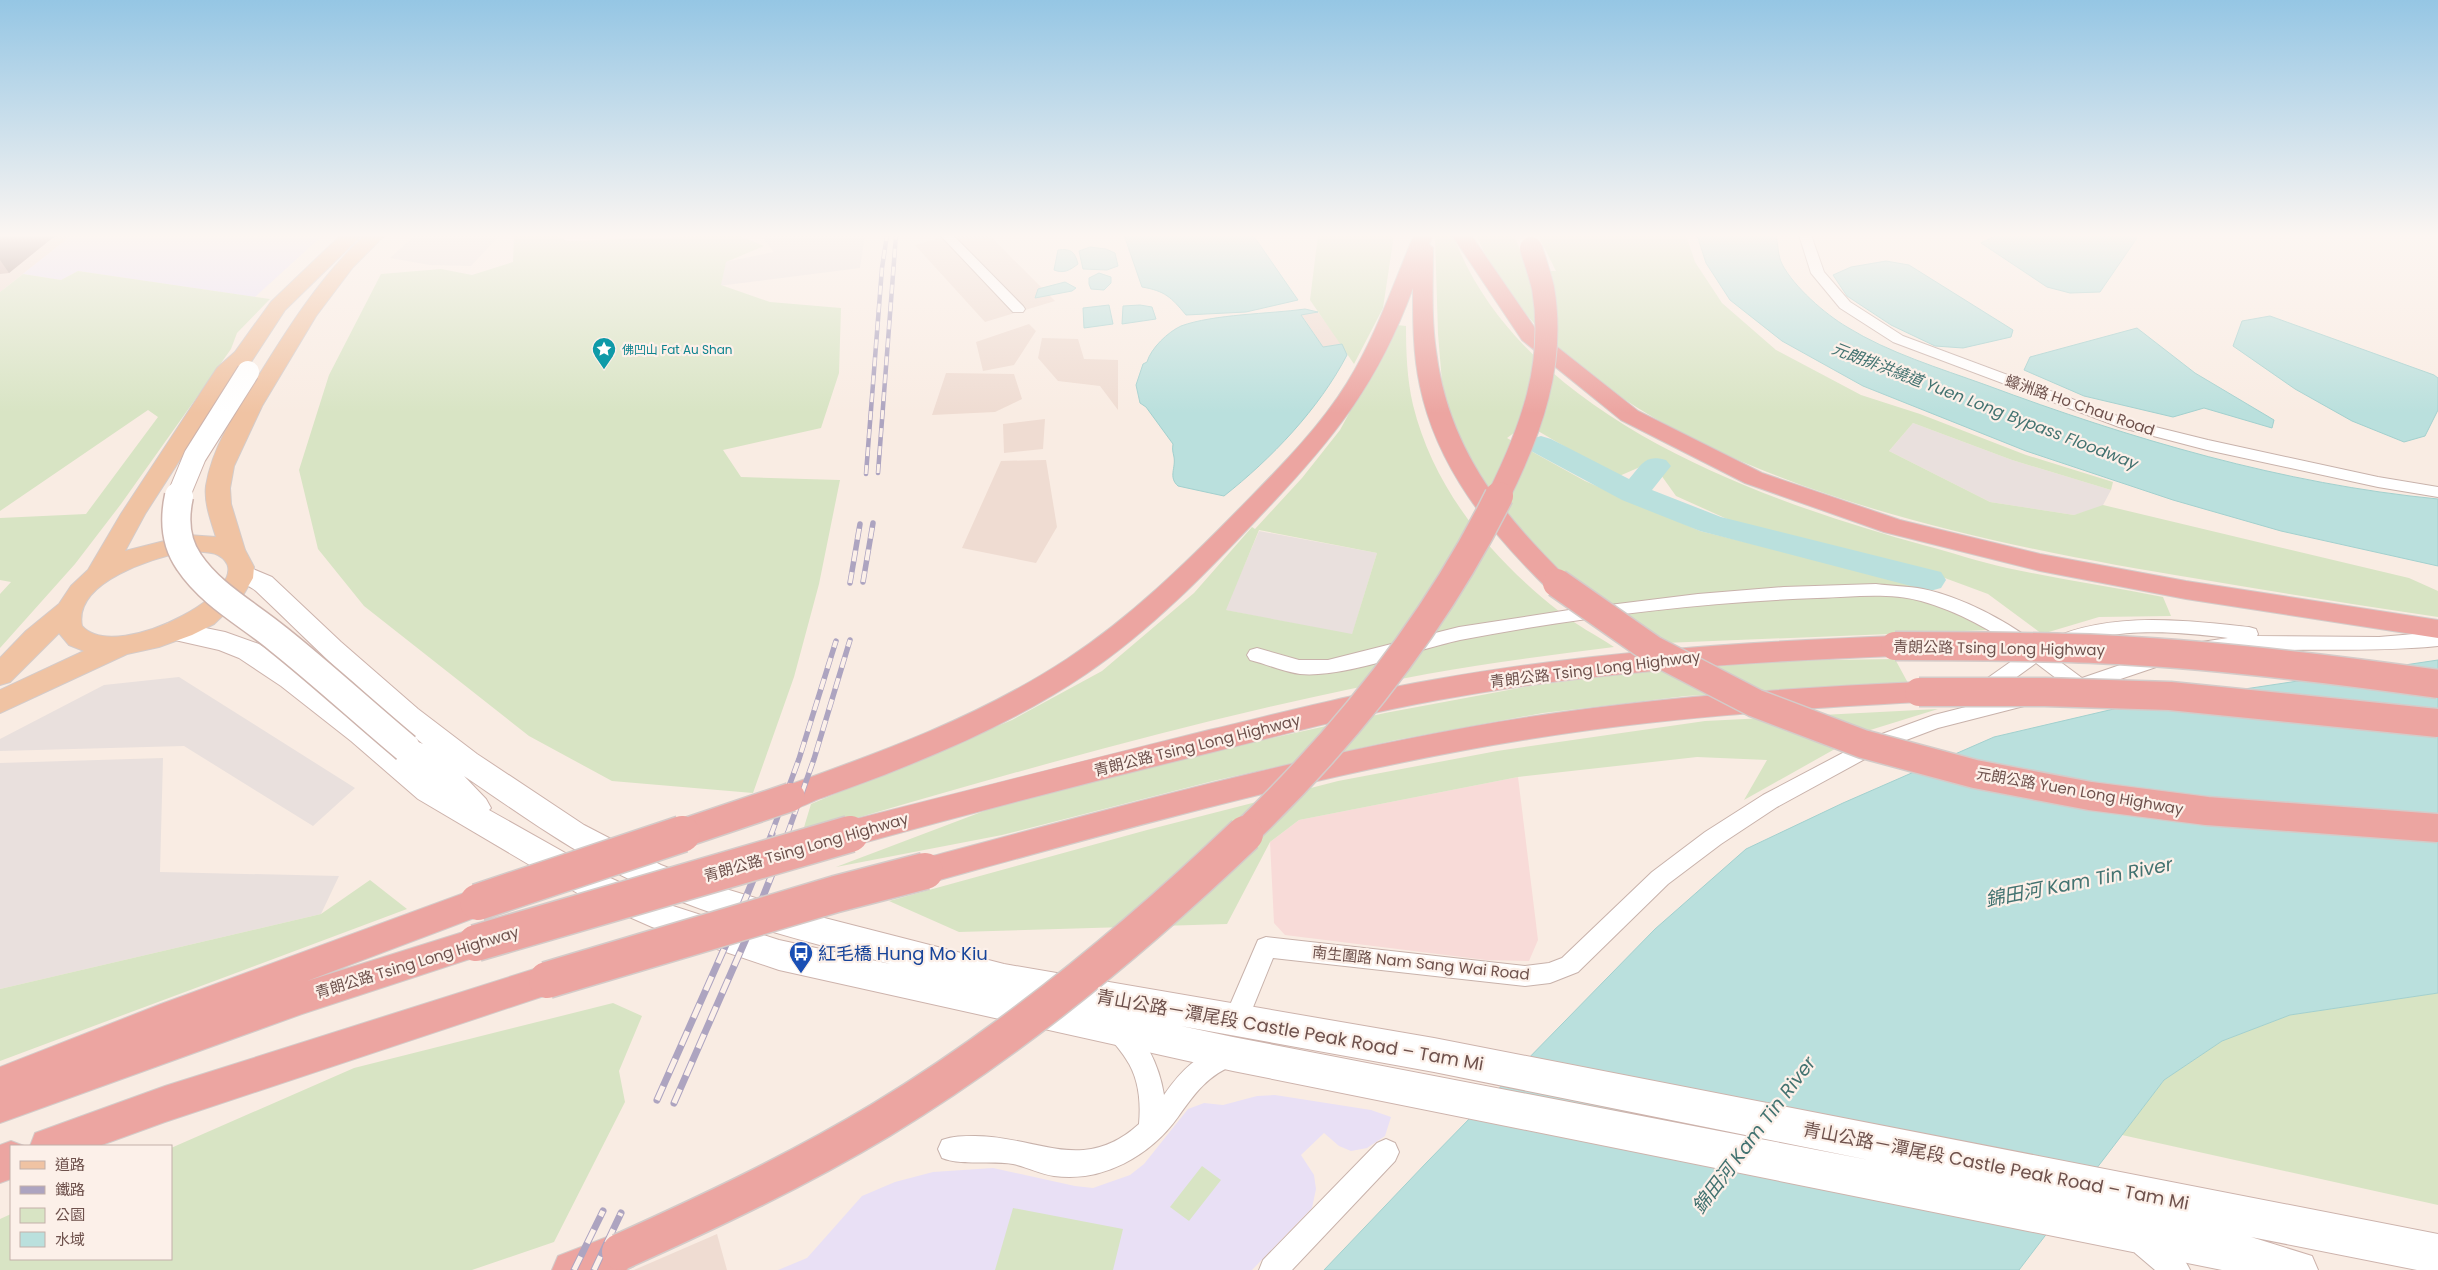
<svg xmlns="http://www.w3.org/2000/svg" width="2438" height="1270" font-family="Poppins,'Noto Sans TC',sans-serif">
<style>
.residential{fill:#efdcd2}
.commercial{fill:#f8dbd8}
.industrial{fill:#e9e0dd}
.education{fill:#e9e0f5}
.green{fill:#d8e4c4;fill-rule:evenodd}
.water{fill:#bae0dd;stroke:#a2d0ce}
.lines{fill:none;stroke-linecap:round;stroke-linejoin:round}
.river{fill:#bae0dd;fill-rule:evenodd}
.minor-casing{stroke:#c8b2ab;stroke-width:2}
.secondary-casing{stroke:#cdb3ac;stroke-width:2}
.primary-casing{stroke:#d4cbc9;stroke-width:2}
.motorway-casing{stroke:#d4cbc9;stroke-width:2}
.minor{fill:#fff;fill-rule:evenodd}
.secondary{fill:#fff;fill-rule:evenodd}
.primary{fill:#f0c3a3;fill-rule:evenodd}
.motorway{fill:#eca5a1;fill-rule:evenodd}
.rail-far2-casing{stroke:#ada4c0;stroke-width:4.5}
.rail-far1-casing{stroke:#ada4c0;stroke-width:5.5}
.rail-casing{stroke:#ada4c0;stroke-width:7}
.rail-far2{stroke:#fcf0e9;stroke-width:3;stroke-dasharray:9;stroke-linecap:butt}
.rail-far1{stroke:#fcf0e9;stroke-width:4;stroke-dasharray:11;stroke-linecap:butt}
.rail{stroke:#fcf0e9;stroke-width:5;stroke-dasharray:15;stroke-linecap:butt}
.secondary-bridge-far1-casing{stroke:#cdb3ac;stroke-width:24;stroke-linecap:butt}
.secondary-bridge-casing{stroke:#cdb3ac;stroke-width:31;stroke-linecap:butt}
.motorway-bridge-far2-casing{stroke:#d4cbc9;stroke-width:24;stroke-linecap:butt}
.motorway-bridge-far1-casing{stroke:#d4cbc9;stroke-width:31;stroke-linecap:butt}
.motorway-bridge-casing{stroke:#d4cbc9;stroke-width:39;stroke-linecap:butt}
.secondary-bridge-far1{stroke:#fff;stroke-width:22}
.secondary-bridge{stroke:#fff;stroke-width:28}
.motorway-bridge-far2{stroke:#eca5a1;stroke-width:22}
.motorway-bridge-far1{stroke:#eca5a1;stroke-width:28}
.motorway-bridge{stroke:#eca5a1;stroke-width:36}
.wall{fill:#caaaa3}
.shaded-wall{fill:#a48b85}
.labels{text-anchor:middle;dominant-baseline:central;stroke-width:4.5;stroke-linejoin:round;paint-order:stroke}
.far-culture-label{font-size:12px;fill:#0d838f;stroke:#fcf0e9;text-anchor:start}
.street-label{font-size:15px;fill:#6e514c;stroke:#fcf0e9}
.water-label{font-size:16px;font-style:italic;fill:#427270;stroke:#fcf0e9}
.near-transit-label{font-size:18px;fill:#164399;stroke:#fcf0e9;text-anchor:start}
.near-street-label{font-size:18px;fill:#6e514c;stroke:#fcf0e9}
.near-water-label{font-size:19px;font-style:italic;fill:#427270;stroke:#fcf0e9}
</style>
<rect width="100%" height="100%" fill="#f9ece3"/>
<path class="residential" d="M0,235h72l-72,57z
M950,235h39l66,66 -70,21 -70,-77z
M1318,312l24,32 -19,3 -22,-33z
M1029,324l7,7 -22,34 -31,6 -7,-29z
M1042,338l36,1 6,20 34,1v50l-18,-24 -42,-5 -20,-23z
M946,373l68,1 8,25 -27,13 -63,3z
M1045,419l-2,30 -39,4 -1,-29z
M1046,460l11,67 -21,36 -74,-15 39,-87z
M717,1234l10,36h-93z"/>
<path class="commercial" d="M1518,777l20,163 -9,21 -43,-1 -201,-25 -11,-12 -4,-81 29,-22z"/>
<path class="industrial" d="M415,235h85l-29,31 -41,-1 -40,-7z
M760,235h105l-5,33 -150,19 5,-23 59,-12z
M1913,423l99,37 99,30 -9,17 -28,8 -84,-13 -101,-51z
M1259,531l118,22 -25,82 -127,-25z
M179,677l176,111 -42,38 -129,-80 -184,5v-12l104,-54z
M163,758l-3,114 179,4 -18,38 -321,75v-226z"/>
<path class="education" d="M72,235h251l-68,62 -177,-26 -17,9 -38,-6z
M1275,1095l96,15 20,7 -6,19 -18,12 -16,3 -12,-5 -15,-13 -23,22 13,20 2,14 -4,19 -60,62h-474l29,-12 55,-62 33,-14 38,-10 60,-4 82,18 18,2 37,-13 14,-11 44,-55 16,-6 19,2 34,-9z"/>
<path class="green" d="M514,235h42l11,6 171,-6 26,11 -38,16 -5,23 49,17 71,6 -2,65 -18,55 -98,22 18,27 99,3 -21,104 -25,93 -41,116 -141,-12 -83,-45 -165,-130 -46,-57 -19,-79 30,-95 52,-101 60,-5 31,6 41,-13z
M1318,235h76l-11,73 -29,56 -44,-64z
M1435,235h18c67,179 300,263 470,310 28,7 56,17 84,23 52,11 104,19 156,29l8,19 -72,1 -57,17 -54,-40 -54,-20 -198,-51 -60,-27 -15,-21 8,-8 -13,-7 -39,17 -91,-53 -19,14 78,43 115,50 216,53 73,46 -325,13 -71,-46 -62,-51 -45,-53 -27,-50 -16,-49 -5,-60z
M1476,235h38l15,36h27l-18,-36h148l9,27 27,41 54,47 85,45 59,19 106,41 87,27 -2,8 -99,-30 -99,-37 -24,28 101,51 84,13 29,-10 306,73 29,13v26c-82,-12 -163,-25 -245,-39 -225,-37 -614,-109 -717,-343z
M78,271l192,28 -33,34 -6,16 -110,155 -46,60 -75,84v-54l11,-12 -11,-2v-62l86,-4 72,-97 -10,-7 -148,101v-219l23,-18 38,6z
M1397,325l9,1c0,26 1,53 7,79 21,85 79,154 147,207 16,13 36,23 54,35 -63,8 -125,16 -187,27 -212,39 -419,100 -625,160l9,-30 201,-84 90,-49 92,-78 58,-66 3,2 47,-51 38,-48zM1259,530l118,23 -25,81 -126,-24z
M1895,659l13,24 -222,13 -143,17 -147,27 -183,41 -211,54 -166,32 156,-59 213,-55 180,-40 145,-27 138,-18 101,-7z
M1938,709l-71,22 -123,69 23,-40 -70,-3 -179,20 -219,43 -29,22 -43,82 -268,8 -70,-31 258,-71 191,-49 159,-30 208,-30z
M370,880l37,29 -407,152v-72l321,-75z
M2438,993v212l-316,-70 42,-55 58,-39 68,-26z
M613,1003l29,13 -23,55 6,31 -71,140 -82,28h-472v-51l11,-5v45h160v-111l183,-80z
M1202,1166l19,14 -32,41 -19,-14z
M1013,1208l110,21 -10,41h-118z"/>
<path class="water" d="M1124,235h129l45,65 -52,12 -60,3c-15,-18 -21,-24 -44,-28z
M1697,235h79c2,9 2,21 6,29 12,23 43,50 65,63 42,26 92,41 139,58 145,54 297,99 452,114v67l-157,-35 -108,-31 -147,-49 -163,-65 -81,-45 -52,-41 -24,-37z
M1997,235h134l6,3 -37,54 -30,1 -23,-6 -66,-44z
M1090,247l16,2 9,4 3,13 -11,4 -24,-1 -4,-18z
M1058,250c13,-2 17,2 20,14 -8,6 -14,10 -24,6z
M1886,261l23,4 104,65 -2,7 -48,11 -28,-2 -44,-21 -44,-29 -14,-21 18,-8z
M1099,273l12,4v6l-7,7 -13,-1 -2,-5v-6z
M1065,282l11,6 -4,3 -37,7 3,-9z
M1109,305l4,19 -29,4 -1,-20z
M1140,305l12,2 4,12 -34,5 1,-18z
M1305,309l13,3 -17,3 22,32 19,-3 5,11c-28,54 -76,104 -123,141l-46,-10c-10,-9 -2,-18 -4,-29 -1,-5 -2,-7 -1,-13l-27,-37 -6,-4 -4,-18 7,-21 4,-2c4,-14 21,-30 34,-36 33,-12 88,-12 124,-17z
M2270,316l164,59 4,3v32l-13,26 -21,6 -52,-21 -57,-32 -62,-43 9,-25z
M2137,328l58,45 79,47 -2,8 -68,-20 -31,9 -89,-21 -60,-26 6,-13z
M2438,660v333l-148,22 -68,26 -58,39 -145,190h-695l103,-108 228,-233 91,-80 97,-46 151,-66 124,-29z"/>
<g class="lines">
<path class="river" d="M1541,436l10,3 78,40c13,-15 16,-25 37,-19l5,6 -19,24 69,27 220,55 5,8 -5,8 -11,3 -230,-60 -78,-31 -91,-49 -4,-6 4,-6z"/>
<g class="minor-casing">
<path id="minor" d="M940,235h13l70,71 2,3 -2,3h-10z
M1799,235h12l13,37 26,30 53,34 228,85 77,19 170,37 60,10v10l-60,-10 -171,-37 -88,-23 -226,-85 -53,-34 -29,-35z
M1876,584c15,2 32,2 47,5 39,8 84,32 115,56 65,-35 141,-25 211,-18l7,2 2,5 -1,2 122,1 59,-5v14c-79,8 -157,-1 -236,9l-7,-2 -2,-5 2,-5 33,-5c-58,-7 -123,-13 -177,17l31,23 79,-27 7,2 3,5 -3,5 -95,32 -7,-2 -3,-5 2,-3 -29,-22 -47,34 -7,2 -7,-2 -3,-5 3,-5 48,-34c-29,-22 -66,-42 -102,-52 -33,-9 -70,-4 -104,-3 -117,4 -242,20 -357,42 -47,10 -114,38 -160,34 -16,-2 -34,-10 -50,-14l-3,-5 3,-5 7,-2 42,12h29l131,-33 110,-17 129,-16 86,-7z
M2017,694l7,2 3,5 -3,5 -86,22 -53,20 -108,59 -56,37 -53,40 -90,88 -28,11 -25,3 -252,-28 -28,69 -9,3 -9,-3 -3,-8 34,-79 8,-3 259,29 24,-3 13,-5 90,-86 53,-40 58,-37 108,-57 63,-23z
M1118,1019c26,10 42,49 46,76 19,-27 32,-39 63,-50l9,3 3,8 -3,8c-28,11 -41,29 -58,53 -27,38 -75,66 -124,59 -14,-2 -27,-9 -41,-12 -22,-4 -51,2 -71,-6l-4,-9 4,-9c11,-4 21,-4 33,-4 62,0 108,39 164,-12 2,-22 0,-46 -13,-65 -6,-10 -15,-18 -20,-29l3,-8z
M1386,1139l9,4 4,9 -4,9 -103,109h-33l4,-10 114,-117z
M2145,1229c17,7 38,24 45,41h-35l-20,-17 -4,-10 4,-10z"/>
</g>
<g class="secondary-casing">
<path id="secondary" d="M241,564l31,13 69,65 77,67 59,45 107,71 77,40 55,21 93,28 195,50 430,74 1004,196v36h-21l-166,-33 61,19 6,14h-96l-989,-199 -454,-101 -127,-43 -68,-30 -166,-98 -67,-58 -70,-55 -42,-28 -20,-8 -53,-12 -4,-7 4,-7 10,-2 49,10 34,12 42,28 92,72 2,-4 11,-3 17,7c-60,-47 -112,-101 -167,-153 -9,-8 -21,-7 -28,-18l4,-6zM464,776c56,38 111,78 173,107 80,37 168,58 253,81l-111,-24 -106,-34 -65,-29 -119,-67 2,-2 -5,-9zM1181,1026l253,46 435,88 -636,-123z"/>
</g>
<g class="primary-casing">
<path id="primary" d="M341,235h21l-77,75 -34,52 -18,15 -88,137 -20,37 63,-16 28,2c-5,-16 -12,-34 -10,-51 6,-38 30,-75 50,-106 32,-52 64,-103 109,-145h20l-32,32 -37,49 -54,90 -28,60 -4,22 1,16 14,46 9,17 -1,11 -11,19 -28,27 -22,11 -33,12 -32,7 -127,59v-23l84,-39 -15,-6 -10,-12 -49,49 -10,3v-27l26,-27 33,-27 12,-18 17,-16 33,-56 96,-146 18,-16 36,-50zM188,551c10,1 22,0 30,4 51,28 -101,111 -136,71 -9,-45 74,-69 106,-75z"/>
</g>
<g class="motorway-casing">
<path id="motorway" d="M1414,235h19l-4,9 4,4c0,34 -2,69 3,103 12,96 63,160 130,226l4,6 -4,6 -9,3 -9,-3c-58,-57 -111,-121 -128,-203 -7,-32 -7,-65 -7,-98 -36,98 -82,154 -153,228 -54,57 -109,114 -174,158 -62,42 -131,73 -202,101 -22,8 -45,17 -68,25 -7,3 -16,8 -24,9 -3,0 -8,-2 -12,-3l-4,-9 4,-9c99,-35 199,-71 287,-129 64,-42 119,-96 172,-150 38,-39 79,-79 108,-126 29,-47 46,-98 67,-148z
M1452,235h19l66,96 101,80 124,62 138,47 140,34 146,27 252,39v18l-252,-39 -146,-28 -156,-39 -139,-49 -124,-63 -99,-80z
M1895,636l10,3 4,7 -4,7 -10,3c-153,6 -306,16 -457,44 -77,14 -153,34 -229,53 -119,29 -238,60 -357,93l-11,-4 -5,-9 5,-9 11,-4c119,-31 238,-61 357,-90 76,-18 152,-38 229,-51 151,-27 304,-37 457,-43z
M1919,682l10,3 4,7 -4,7 -10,3c-130,7 -261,16 -390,37 -205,33 -405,90 -604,145l-11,-4 -5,-9 5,-9 11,-4c200,-53 400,-109 604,-141 129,-20 260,-29 390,-35z
M478,888l12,4 5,10 -5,10 -183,69 169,-53 12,5 5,10 -5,10 -186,61 -302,109v-56l161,-63z
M547,965l12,4 5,11 -5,11 -12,4 -382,127 -66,24h-69l5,-13 130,-47z
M11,1141l13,5h-13v33l-11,4v-38z
M620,1232l14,6 6,14 -6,14 -8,4h-74l6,-14z"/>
</g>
<use href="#minor" class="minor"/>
<use href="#secondary" class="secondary"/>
<use href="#primary" class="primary"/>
<use href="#motorway" class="motorway"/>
<g class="rail-far2-casing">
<path id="rail-far2" d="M878,473l18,-238
M866,474l16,-206 5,-33"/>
</g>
<g class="rail-far1-casing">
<path id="rail-far1" d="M863,582l10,-59
M850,583l10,-59
M771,835l28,-76 37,-118
M787,835l27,-76 36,-119"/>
</g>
<g class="rail-casing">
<path id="rail" d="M657,1100l75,-169 40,-97
M674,1103l75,-171 39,-98
M574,1270l29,-59
M594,1270l27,-57"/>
</g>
<use href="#rail-far2" class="rail-far2"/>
<use href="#rail-far1" class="rail-far1"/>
<use href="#rail" class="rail"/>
<g class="secondary-bridge-far1-casing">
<path id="secondary-bridge-far1" d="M178,497l17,-41 53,-84"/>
</g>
<g class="secondary-bridge-casing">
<path id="secondary-bridge" d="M179,496c-5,23 -4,46 10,66 22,33 59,52 89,77 44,35 85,73 128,109"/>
</g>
<g class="motorway-bridge-far2-casing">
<path id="motorway-bridge-far2" d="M1498,497c33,-66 58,-134 45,-209 -3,-13 -8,-27 -12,-40"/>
</g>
<g class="motorway-bridge-far1-casing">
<path id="motorway-bridge-far1" d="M1557,583l96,67 102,53 108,41 112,30 115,22 117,15 231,17
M1895,646c74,0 149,0 223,4 107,6 214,19 320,34
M1919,692h126l125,4 268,27
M678,835l113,-38
M846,835l6,-2
M1243,835c102,-98 193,-212 256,-339"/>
</g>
<g class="motorway-bridge-casing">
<path id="motorway-bridge" d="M478,902l204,-68
M476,943l374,-109
M547,980l289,-86 89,-23
M620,1252c89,-40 178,-82 261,-132 132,-80 253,-180 364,-286"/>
</g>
<use href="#secondary-bridge-far1" class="secondary-bridge-far1"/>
<use href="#secondary-bridge" class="secondary-bridge"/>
<use href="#motorway-bridge-far2" class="motorway-bridge-far2"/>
<use href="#motorway-bridge-far1" class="motorway-bridge-far1"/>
<use href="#motorway-bridge" class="motorway-bridge"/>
</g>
<path class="wall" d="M0,235h56l-47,38 -9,1z"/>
<path class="shaded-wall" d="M4,235h52l-47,38 -9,-13v-22z"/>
<linearGradient id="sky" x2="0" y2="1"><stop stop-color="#95c6e4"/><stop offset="0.57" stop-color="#fcf6f2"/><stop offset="1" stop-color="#fcf6f2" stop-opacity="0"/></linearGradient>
<rect width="2438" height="413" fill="url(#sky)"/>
<defs>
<g id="sight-pin" transform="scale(1.25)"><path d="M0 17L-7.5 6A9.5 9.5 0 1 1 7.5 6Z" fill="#0f9aa8" stroke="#fcf0e9"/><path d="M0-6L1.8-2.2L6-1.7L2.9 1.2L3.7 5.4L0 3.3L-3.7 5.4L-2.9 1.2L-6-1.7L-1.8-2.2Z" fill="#fff"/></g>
<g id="bus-pin" transform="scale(1.25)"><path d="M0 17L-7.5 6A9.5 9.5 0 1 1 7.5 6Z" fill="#1a4fb4" stroke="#fcf0e9"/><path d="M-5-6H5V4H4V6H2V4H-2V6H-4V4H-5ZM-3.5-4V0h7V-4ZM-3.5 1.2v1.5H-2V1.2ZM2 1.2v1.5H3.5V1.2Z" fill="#fff"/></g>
</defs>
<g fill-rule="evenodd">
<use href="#sight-pin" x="604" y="349"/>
<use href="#bus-pin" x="801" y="953"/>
</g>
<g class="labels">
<g class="far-culture-label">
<text x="622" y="349">佛凹山 Fat Au Shan</text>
</g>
<g class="street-label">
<text transform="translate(2080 405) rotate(19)">蠔洲路 Ho Chau Road</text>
<text transform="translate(1999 648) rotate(1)">青朗公路 Tsing Long Highway</text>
<text transform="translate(1595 669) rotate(-7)">青朗公路 Tsing Long Highway</text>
<text transform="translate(1197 745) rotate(-14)">青朗公路 Tsing Long Highway</text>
<text transform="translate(2080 791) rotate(10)">元朗公路 Yuen Long Highway</text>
<text transform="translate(806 847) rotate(-16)">青朗公路 Tsing Long Highway</text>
<text transform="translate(417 962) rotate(-17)">青朗公路 Tsing Long Highway</text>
<text transform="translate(1421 963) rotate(6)">南生圍路 Nam Sang Wai Road</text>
</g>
<g class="water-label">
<text transform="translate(1985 406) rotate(21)">元朗排洪繞道 Yuen Long Bypass Floodway</text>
</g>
<g class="near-transit-label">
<text x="818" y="953">紅毛橋 Hung Mo Kiu</text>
</g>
<g class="near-street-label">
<text transform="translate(1290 1030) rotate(10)">青山公路－潭尾段 Castle Peak Road – Tam Mi</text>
<text transform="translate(1996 1166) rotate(11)">青山公路－潭尾段 Castle Peak Road – Tam Mi</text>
</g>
<g class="near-water-label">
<text transform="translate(2079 882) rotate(-11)">錦田河 Kam Tin River</text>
<text transform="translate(1754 1135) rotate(-53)">錦田河 Kam Tin River</text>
</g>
</g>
<rect x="10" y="1145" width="162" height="115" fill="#fcf0e9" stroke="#c3b0aa"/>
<rect x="20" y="1161" width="25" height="8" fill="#f0c3a3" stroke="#c3b0aa"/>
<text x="55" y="1170" font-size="15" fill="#6e514c">道路</text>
<rect x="20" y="1186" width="25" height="8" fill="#ada4c0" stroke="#c3b0aa"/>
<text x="55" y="1195" font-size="15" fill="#6e514c">鐵路</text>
<rect x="20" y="1208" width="25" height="15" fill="#d8e4c4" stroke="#c3b0aa"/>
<text x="55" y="1220" font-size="15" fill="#6e514c">公園</text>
<rect x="20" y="1232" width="25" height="15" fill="#bae0dd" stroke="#c3b0aa"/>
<text x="55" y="1245" font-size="15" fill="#6e514c">水域</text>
</svg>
